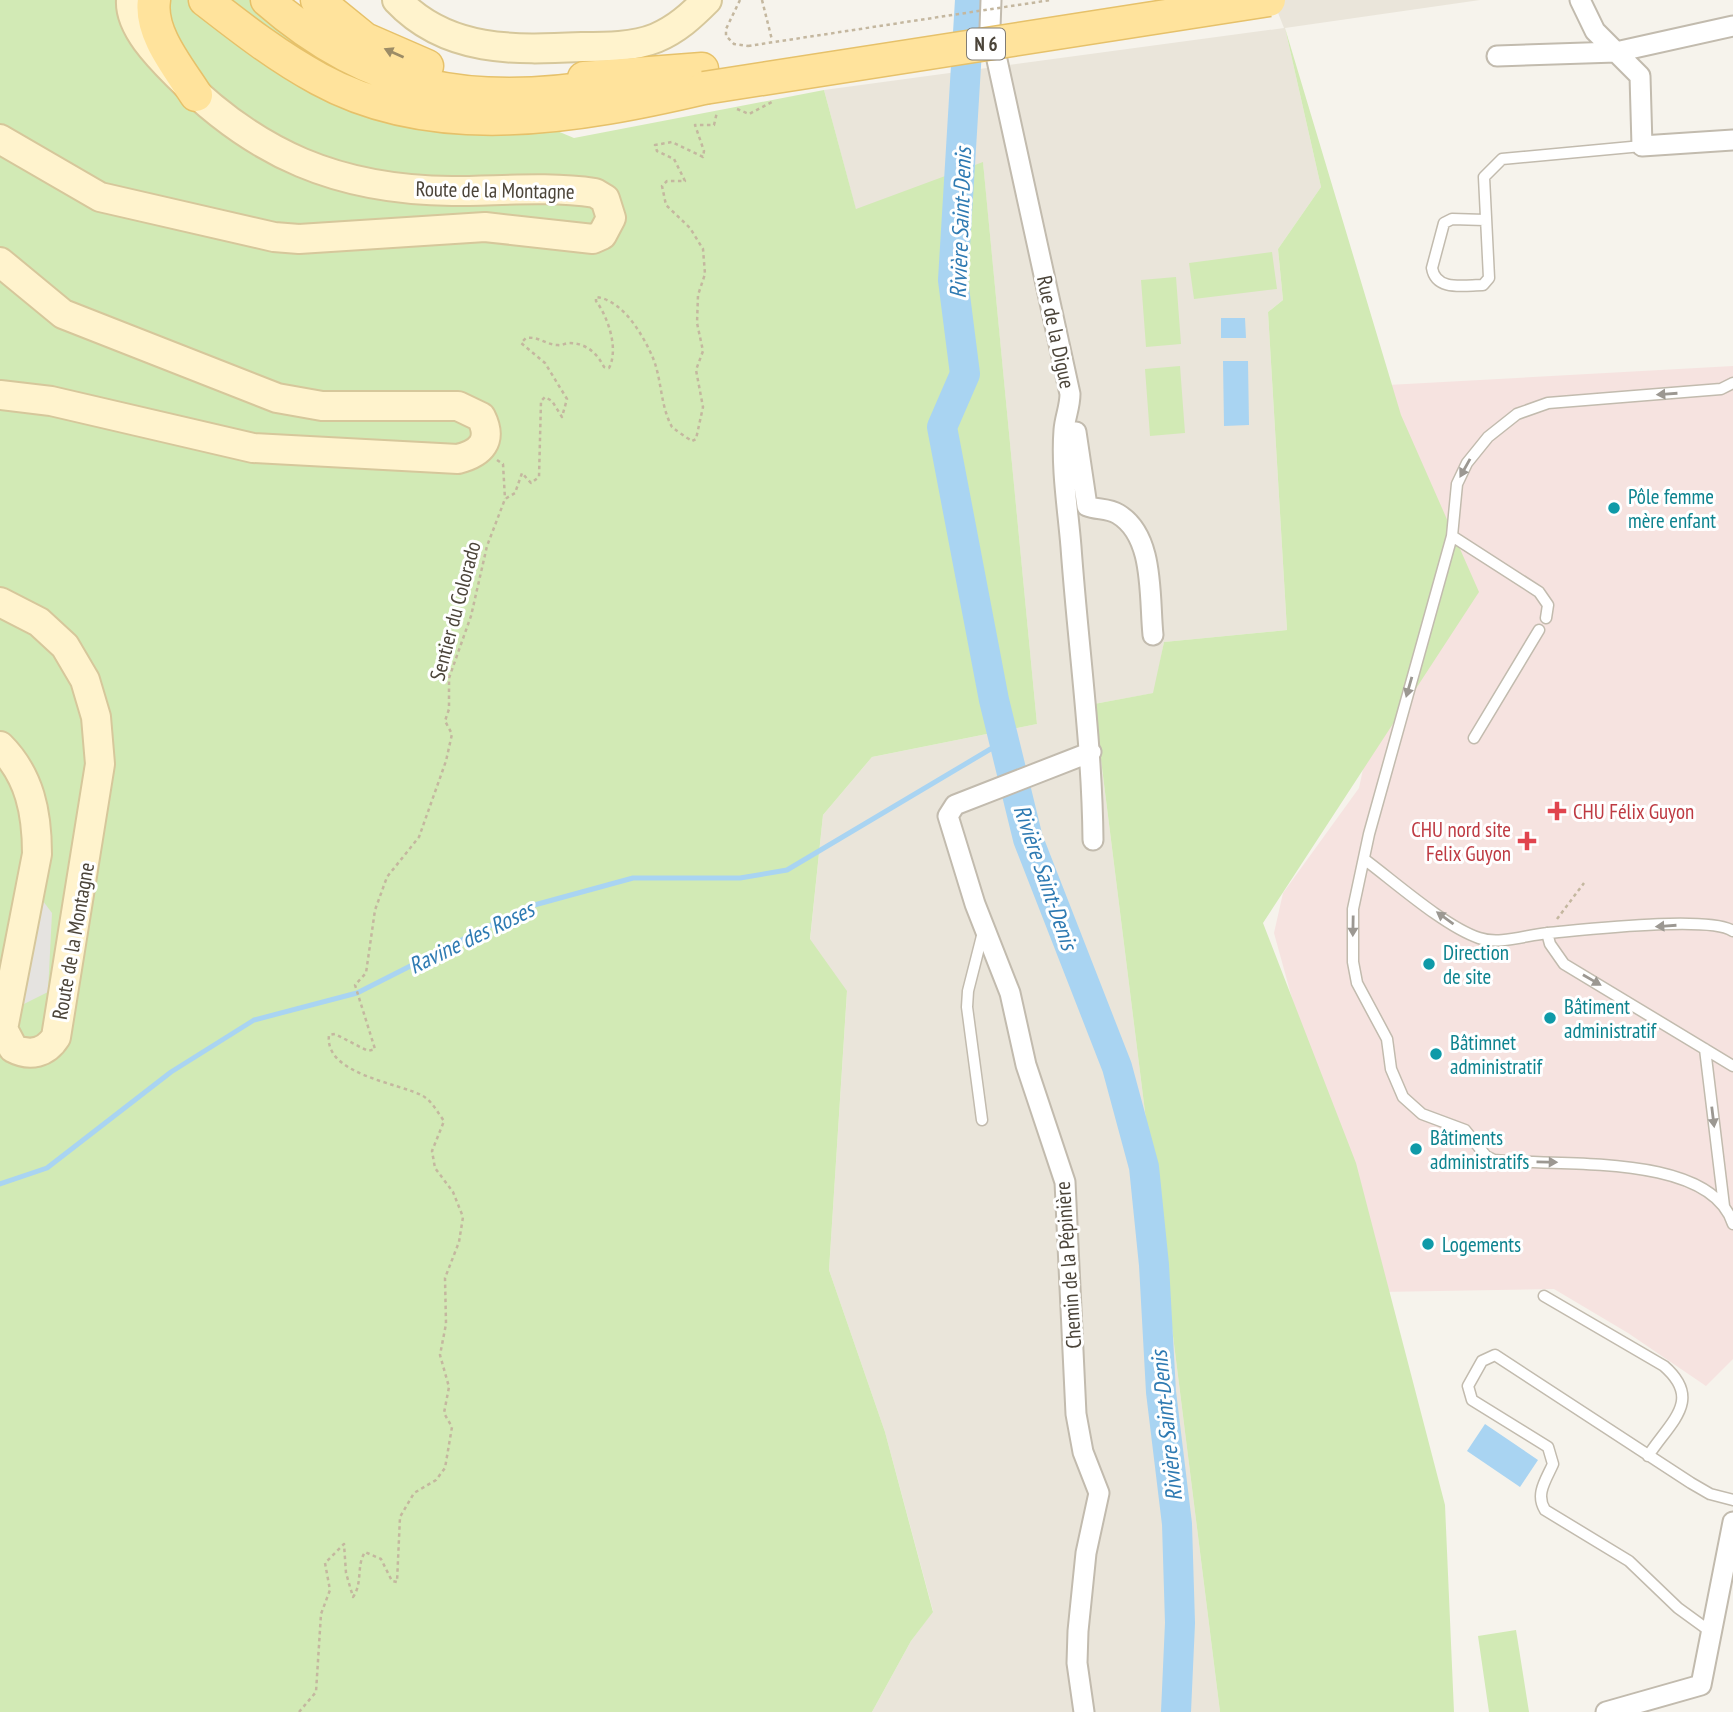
<svg xmlns="http://www.w3.org/2000/svg" width="1733" height="1712" font-family="'PT Sans Narrow',sans-serif">
<style>
.residential{fill:#eae5da}
.medical{fill:#f6e3e0}
.green{fill:#d2eab5}
.parking{fill:#e5e3e0}
.water{fill:#a9d4f2}
.lines{fill:none;stroke-linecap:round;stroke-linejoin:round}
.stream{stroke:#a9d4f2;stroke-width:5}
.river{stroke:#a9d4f2;stroke-width:30}
.lane-casing{stroke:#c2bbae;stroke-width:13}
.street-casing{stroke:#c2bbae;stroke-width:23}
.secondary-casing{stroke:#d6c79b;stroke-width:32}
.primary-casing{stroke:#e6c16a;stroke-width:35}
.path{stroke:#c4b79f;stroke-width:2.5;stroke-dasharray:3.5 3.5;stroke-linecap:butt}
.lane{stroke:#fff;stroke-width:10}
.street{stroke:#fff;stroke-width:19}
.secondary{stroke:#fff3cd;stroke-width:28}
.primary{stroke:#ffe39c;stroke-width:32}
.primary-bridge-casing{stroke:#e6c16a;stroke-width:35;stroke-linecap:butt}
.path-bridge{stroke:#c4b79f;stroke-width:2.5;stroke-dasharray:3.5 3.5;stroke-linecap:butt}
.primary-bridge{stroke:#ffe39c;stroke-width:32}
.oneway{fill:#9c8c66}
.oneway2{fill:#9c9892}
.culture-dot{fill:#0f9aa8;stroke:#fff;stroke-width:2.5}
.health-dot{fill:#e0444e;stroke:#fff;stroke-width:2.5}
.labels{text-anchor:middle;dominant-baseline:central;stroke-width:6;stroke-linejoin:round;paint-order:stroke}
.shield{fill:#fff;stroke:#817c74;stroke-width:2}
.shield-label{font-size:19px;font-weight:bold;fill:#4b4439}
.street-label{font-size:21px;fill:#4b4439;stroke:#fff}
.culture-label{font-size:21px;fill:#0d838f;stroke:#fff;text-anchor:start}
.health-label{font-size:21px;fill:#be3a42;stroke:#fff;text-anchor:start}
.water-label{font-size:23px;font-style:italic;fill:#2e7ab2;stroke:#fff}
</style>
<rect width="100%" height="100%" fill="#f6f3ec"/>
<path class="residential" d="M1273,0h207l-195,28 36,159 -43,62 5,51 -15,12 19,318 -123,12 -10,51 -60,11 126,1008h-348l39,-71 22,-30 -48,-179 -56,-162 18,-278 -37,-52 13,-125 49,-58 165,-33 -54,-561 -127,47 -32,-120 460,-62z"/>
<path class="medical" d="M1733,366v993l-27,27 -78,-53 -74,-44 -173,3 -69,-221 -38,-138 9,-40 76,-105 52,-244 -23,-159z"/>
<path class="green" d="M0,0h284l23,27 267,111 250,-48 32,119 127,-47 54,562 -165,33 -49,58 -13,124 37,52 -18,279 56,162 48,180 -22,29 -39,71h-872z
M1285,28l116,387 78,177 -216,331 93,240 89,342 9,207h-234l-126,-1008 59,-11 11,-51 123,-12 -19,-318 15,-12 -5,-51 43,-62z
M1272,252l5,37 -83,10 -5,-36z
M1176,277l5,67 -35,3 -5,-67z
M1180,366l5,67 -35,3 -5,-67z
M1516,1630l13,82h-40l-11,-76z"/>
<path class="parking" d="M40,897l12,16 -4,79 -28,14z"/>
<path class="water" d="M1221,318h24l1,20h-25z
M1223,361h25l1,64 -25,1z
M1485,1424l53,36 -18,27 -53,-36z"/>
<g class="lines">
<path class="stream" d="M0,1184l47,-16 124,-96 83,-52 103,-27 170,-86 106,-29h107l47,-8 217,-129"/>
<path class="river" d="M970,0l-17,280 12,94 -23,53 52,273 34,139 89,228 27,100 10,98 7,127 16,132 3,99 -4,89"/>
<g class="lane-casing">
<path id="lane" d="M1485,220l-33,-1 -8,4 -12,45c4,24 33,17 51,17l6,-7 -5,-101 18,-18 140,-13
M1733,383l-12,6 -173,14 -31,11 -29,23 -21,26 -10,21 -5,52 -83,298 -16,75v53l4,21 30,56 4,30 12,28 19,17 43,16 21,26 8,4c59,7 216,-9 239,64
M1452,536l87,56 9,13 -2,13
M1474,738l65,-108
M1364,859c31,23 80,67 115,79 21,7 47,-3 69,-5 34,-3 161,-18 185,-2
M1547,933l3,11 14,20 169,102
M1705,1049l19,157
M982,1120l-15,-113 1,-16 15,-59
M1544,1296l120,70c39,34 7,55 -16,90
M1711,1632l-33,-24 -49,-47 -84,-51c-10,-16 1,-30 8,-46l-5,-17 -76,-47 -4,-14 14,-25 13,-6 196,128 19,11 23,6"/>
</g>
<g class="street-casing">
<path id="street" d="M991,0l-1,28 80,366c0,13 -5,23 -6,36 -3,38 4,80 7,117 7,98 21,195 22,293
M1580,0l15,31 45,45 2,70 91,-6
M1497,56l119,-4 117,-26
M1076,432l11,74c10,4 21,2 31,8 37,22 31,83 35,121
M1084,1712l-7,-49 1,-32 8,-78 13,-60 -16,-41 -7,-38 -11,-232 -39,-117 -16,-72 -35,-89 -27,-88 7,-11 136,-53
M1606,1712l95,-27 32,-163"/>
</g>
<g class="secondary-casing">
<path id="secondary" d="M397,0c50,53 118,50 185,47 23,0 52,0 74,-9 21,-9 35,-22 51,-38
M0,139l100,58 174,40 25,2 186,-12 108,12 9,-4 9,-17 -6,-19 -10,-6c-47,-7 -96,-2 -143,-2 -113,-1 -196,-36 -275,-116 -18,-18 -48,-48 -46,-75
M0,262l63,52 214,84 45,8h136l23,11c12,24 0,36 -23,42l-205,-11 -202,-47 -51,-6
M0,602l39,20 26,24 20,34 11,37 4,47 -44,273c-10,16 -26,20 -43,11l-10,-19 34,-175c0,-41 -7,-78 -37,-108"/>
</g>
<g class="primary-casing">
<path id="primary" d="M154,0c-5,33 25,68 42,95
M205,0c36,28 73,57 114,79 117,64 261,38 385,9
M267,0c104,91 207,108 340,85
M317,0l48,39 62,27
M584,78l118,-9"/>
</g>
<path class="path" d="M740,0l-14,29v7l8,8 14,2
M762,0l10,40
M737,109l12,5 23,-12
M497,460l6,4 2,35
M1557,919l27,-36
M299,1712l17,-20 5,-78 9,-24 -5,-27 19,-19 2,29 7,24c10,-14 3,-31 12,-45l16,7 11,22 5,1 3,-65 14,-24 22,-13 9,-12 7,-41 -8,-14 5,-26 -9,-32 6,-31 -1,-46 14,-36 4,-25 -10,-25 -18,-24 -3,-17 12,-30c-6,-8 -12,-20 -21,-25 -23,-13 -99,-21 -94,-61l6,-1 33,17 7,-2 -20,-64 11,-12 9,-63 12,-33 32,-40 27,-76 6,-27 -7,-13 4,-12v-31l22,-62 16,-70 18,-47 10,-6 7,-20 9,10 8,-6 2,-76 4,-4 7,4 10,16 5,-18 -22,-36 -24,-20 5,-5c13,-2 20,7 32,7 4,1 7,-2 11,-2 17,0 28,10 35,24l5,1c10,-19 -1,-51 -13,-67v-4c27,3 47,38 57,61 9,22 7,47 19,69 2,2 15,11 20,14l4,-2 7,-32 -7,-37 7,-19 -6,-28 1,-28 7,-21 -2,-25 -13,-21 -24,-23 -4,-19 5,-5h18l-11,-22 -17,-8 -2,-6 17,-3 31,15 1,-6 -9,-26h19l3,-13"/>
<use href="#lane" class="lane"/>
<use href="#street" class="street"/>
<use href="#secondary" class="secondary"/>
<use href="#primary" class="primary"/>
<g class="primary-bridge-casing">
<path id="primary-bridge" d="M704,88l565,-88"/>
</g>
<path class="path-bridge" d="M748,46l303,-46"/>
<use href="#primary-bridge" class="primary-bridge"/>
</g>
<defs><path id="oneway-solid" d="M-6-.8H1V-3.2L6.5 0L1 3.2V.8H-6Z" transform="scale(1.75)"/></defs>
<use class="oneway" href="#oneway-solid" transform="translate(394 53) rotate(-156)"/>
<g class="oneway2">
<use href="#oneway-solid" transform="translate(1667 394) rotate(176)"/>
<use href="#oneway-solid" transform="translate(1465 468) rotate(119)"/>
<use href="#oneway-solid" transform="translate(1409 687) rotate(106)"/>
<use href="#oneway-solid" transform="translate(1445 918) rotate(-144)"/>
<use href="#oneway-solid" transform="translate(1353 926) rotate(91)"/>
<use href="#oneway-solid" transform="translate(1666 926) rotate(176)"/>
<use href="#oneway-solid" transform="translate(1592 980) rotate(30)"/>
<use href="#oneway-solid" transform="translate(1713 1117) rotate(83)"/>
<use href="#oneway-solid" transform="translate(1547 1162) rotate(1)"/>
</g>
<g class="culture-dot">
<circle cx="1614" cy="508" r="7"/>
<circle cx="1429" cy="964" r="7"/>
<circle cx="1550" cy="1018" r="7"/>
<circle cx="1436" cy="1054" r="7"/>
<circle cx="1416" cy="1149" r="7"/>
<circle cx="1428" cy="1244" r="7"/>
</g>
<g class="health-dot">
<path d="M1553.5 800.5h7v7h7v7h-7v7h-7v-7h-7v-7h7z"/>
<path d="M1523.5 830.5h7v7h7v7h-7v7h-7v-7h-7v-7h7z"/>
</g>
<g class="labels">
<rect class="shield" x="967" y="28.5" width="38" height="31" rx="5"/>
<g class="shield-label">
<text x="986" y="44">N 6</text>
</g>
<g class="street-label">
<text transform="translate(495 190) rotate(1)">Route de la Montagne</text>
<text transform="translate(1056 332) rotate(78)">Rue de la Digue</text>
<text transform="translate(455 611) rotate(-75)">Sentier du Colorado</text>
<text transform="translate(73 941) rotate(-80)">Route de la Montagne</text>
<text transform="translate(1068 1265) rotate(-94)">Chemin de la Pépinière</text>
</g>
<g class="culture-label">
<text x="1628" y="496">Pôle femme<tspan x="1628" dy="24">mère enfant</tspan></text>
<text x="1443" y="952">Direction<tspan x="1443" dy="24">de site</tspan></text>
<text x="1564" y="1006">Bâtiment<tspan x="1564" dy="24">administratif</tspan></text>
<text x="1450" y="1042">Bâtimnet<tspan x="1450" dy="24">administratif</tspan></text>
<text x="1430" y="1137">Bâtiments<tspan x="1430" dy="24">administratifs</tspan></text>
<text x="1442" y="1244">Logements</text>
</g>
<g class="health-label">
<text x="1573" y="811">CHU Félix Guyon</text>
<text x="1511" y="829" text-anchor="end">CHU nord site<tspan x="1511" dy="24">Felix Guyon</tspan></text>
</g>
<g class="water-label">
<text transform="translate(960 223) rotate(-88)">Rivière Saint-Denis</text>
<text transform="translate(1046 877) rotate(71)">Rivière Saint-Denis</text>
<text transform="translate(471 937) rotate(-26)">Ravine des Roses</text>
<text transform="translate(1166 1426) rotate(-96)">Rivière Saint-Denis</text>
</g>
</g>
</svg>
